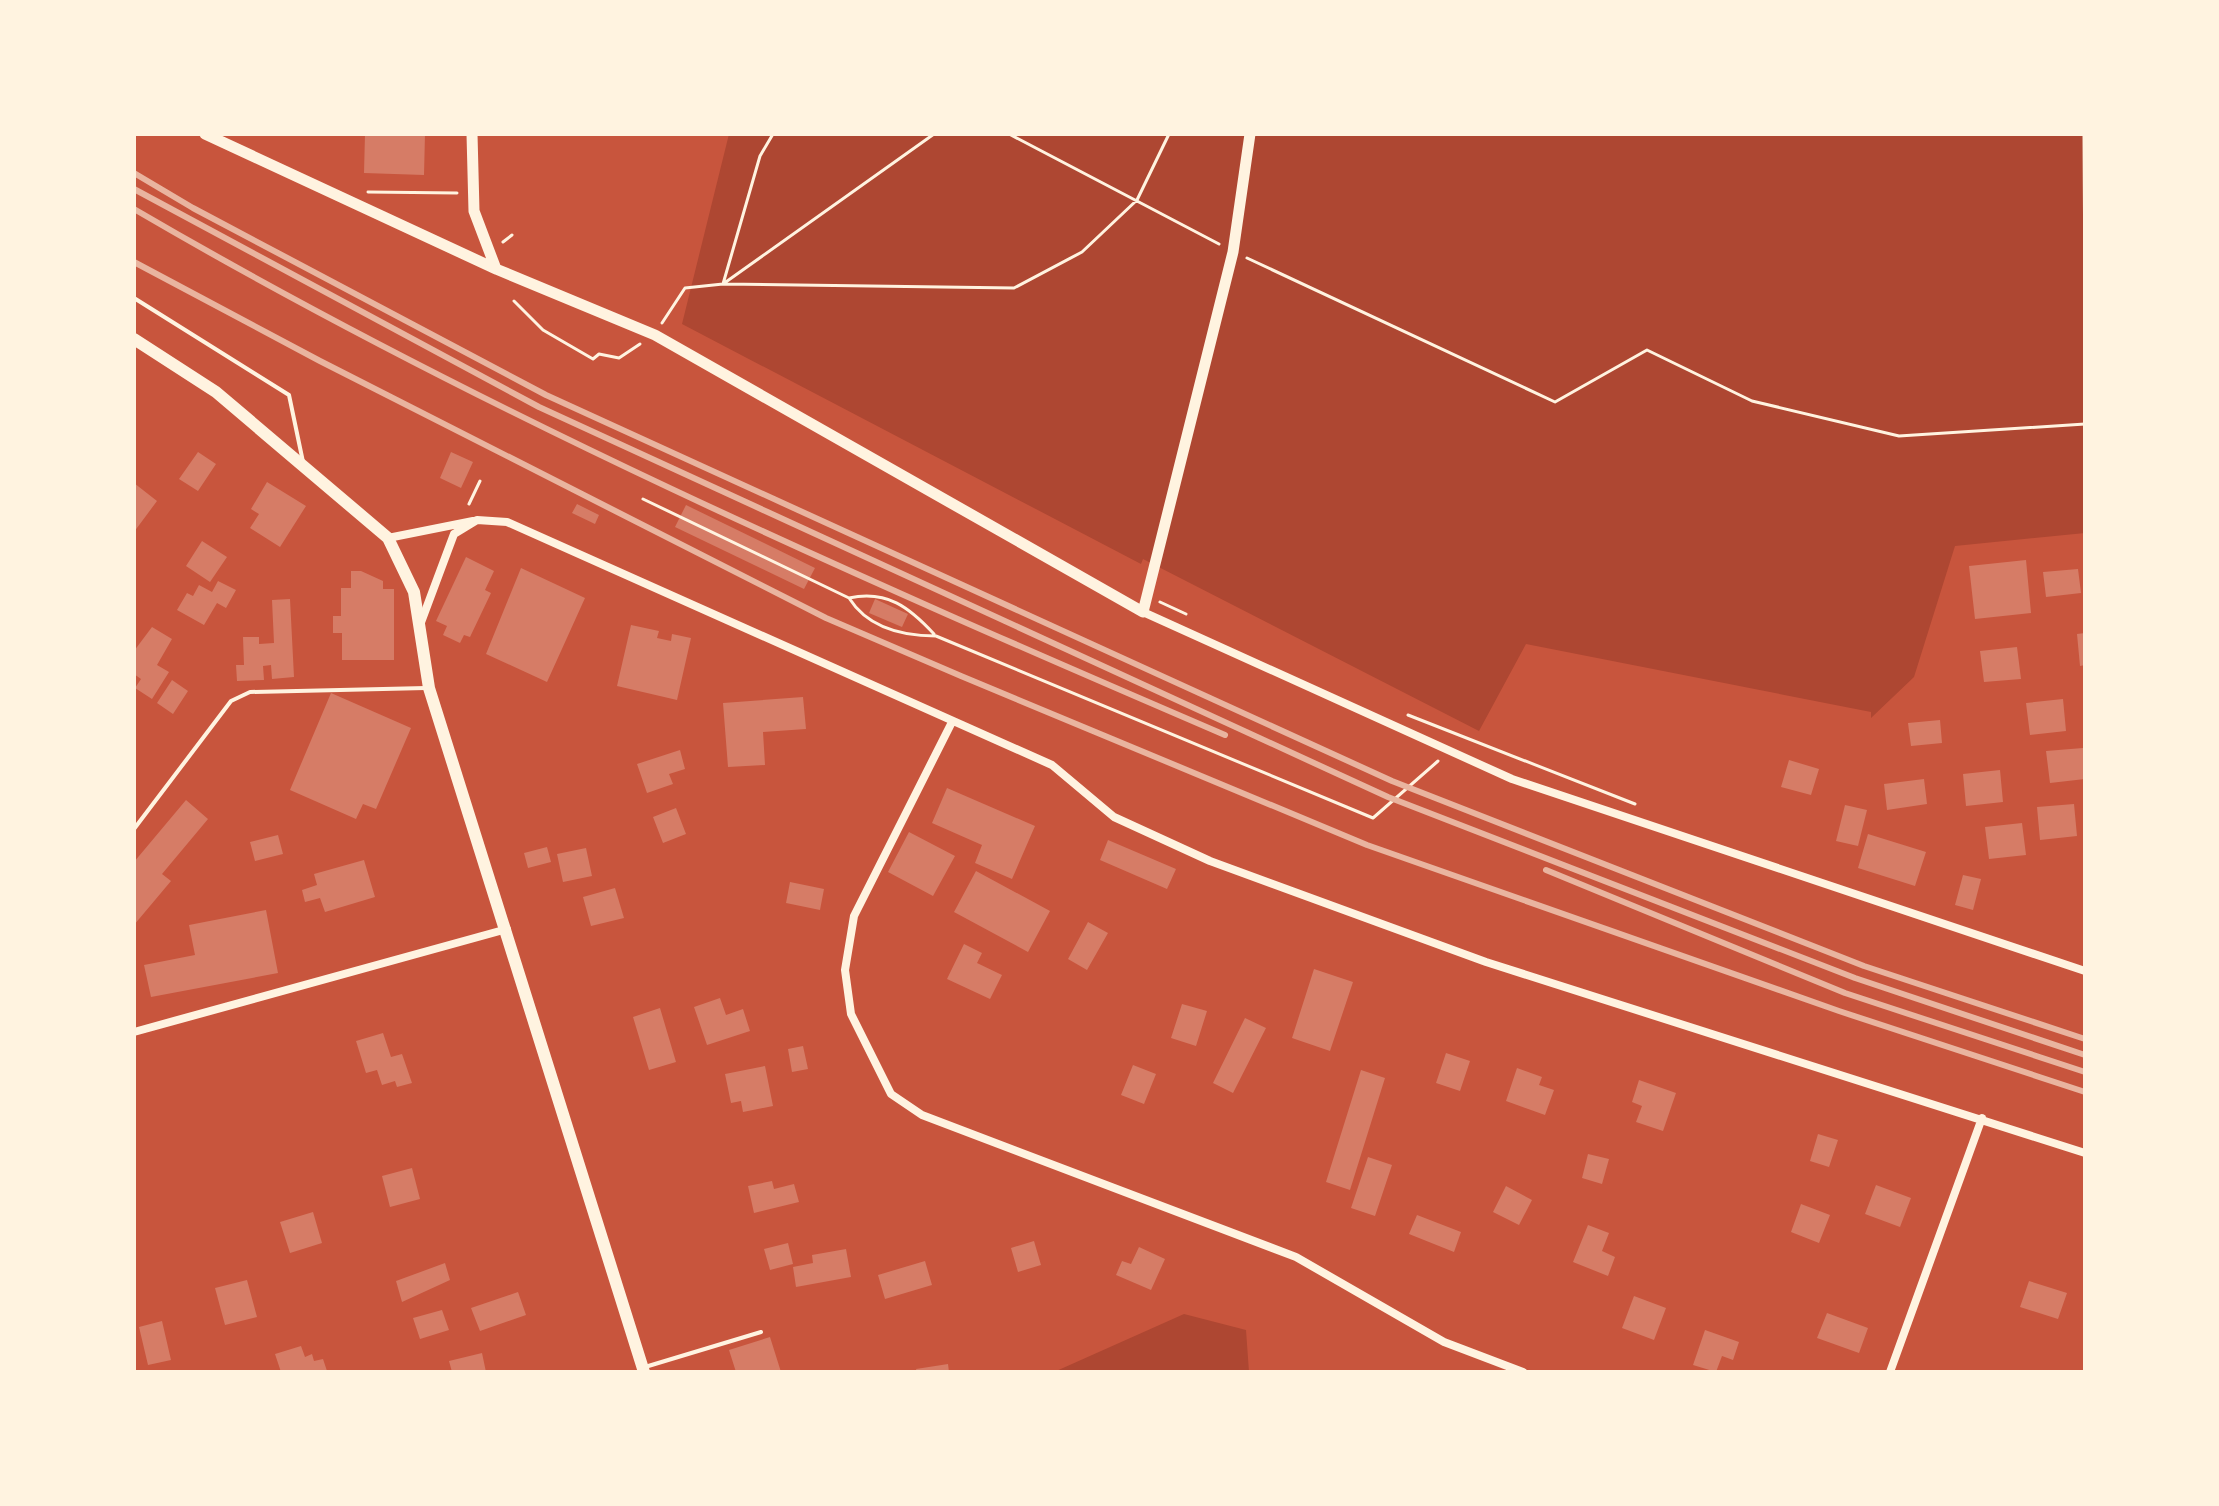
<svg xmlns="http://www.w3.org/2000/svg" width="2219" height="1506" font-family="'Nunito Sans',sans-serif">
<style>
.green{fill:#ae4732}
.building{fill:#d67c66}
.lines{fill:none;stroke-linecap:round;stroke-linejoin:round}
.path{stroke:#fff3e0;stroke-width:3}
.service{stroke:#fff3e0;stroke-width:4}
.minor{stroke:#fff3e0;stroke-width:8}
.tertiary{stroke:#fff3e0;stroke-width:11}
.secondary{stroke:#fff3e0;stroke-width:12}
.rail{stroke:#e9b49f;stroke-width:6}
</style>
<rect width="100%" height="100%" fill="#c8553d"/>
<path class="green" d="M729,134h1356v399l-130,13 -41,131 -43,41v-6l-345,-68 -47,87 -336,-172 -2,5 -459,-240z
M1184,1314l62,16 3,42h-195z"/>
<path class="building" d="M365,134h60l-1,41 -60,-2z
M198,452l18,12 -18,27 -19,-12z
M451,452l22,10 -12,26 -21,-10z
M267,482l39,24 -26,41 -30,-19 9,-14 -8,-5z
M134,483l23,18 -23,31z
M577,504l22,11 -4,9 -23,-11z
M686,505l129,63 -11,21 -129,-62z
M202,541l25,16 -17,25 -24,-16z
M466,557l28,14 -9,19 6,3 -21,44 -6,-2 -4,8 -17,-8 4,-9 -11,-5z
M2026,560l5,53 -56,6 -6,-53z
M521,568l64,30 -38,84 -61,-28z
M2078,569l3,24 -35,4 -3,-25z
M351,571h10l22,10v8h11v71h-52v-27h-9v-17h8v-28h10z
M218,581l18,9 -10,18 -9,-5 -13,22 -27,-15 10,-17 6,3 6,-11 13,7z
M290,599l4,78 -22,2 -1,-14 -8,1 1,14 -27,1 -1,-16h8l-1,-28h16v7l15,-1 -2,-43z
M875,599l33,15 -6,13 -33,-14z
M631,625l28,6 -2,7 14,3 1,-7 19,4 -14,62 -60,-14z
M152,627l20,12 -15,26 12,7 -17,27 -17,-11 6,-9 -7,-5v-23z
M2085,633v32l-5,1 -3,-32z
M2017,647l4,32 -37,3 -4,-31z
M172,680l16,11 -15,23 -16,-11z
M331,693l80,35 -35,81 -13,-5 -7,15 -66,-29z
M803,697l3,32 -43,3 2,33 -37,2 -5,-64z
M2063,699l3,32 -36,4 -4,-32z
M1940,720l2,23 -31,3 -3,-23z
M2083,748l2,31 -35,4 -4,-32z
M680,750l5,19 -16,5 4,10 -26,9 -10,-29z
M1789,760l30,9 -8,26 -30,-8z
M2000,770l3,32 -37,4 -3,-32z
M1924,779l3,25 -40,6 -3,-26z
M947,788l88,38 -23,53 -37,-16 7,-18 -50,-22z
M186,800l22,19 -46,55 9,7 -37,44v-63z
M2074,804l3,32 -37,4 -3,-33z
M1845,805l22,5 -9,36 -22,-5z
M676,808l10,26 -23,9 -10,-26z
M2022,823l4,32 -37,4 -4,-32z
M909,832l46,24 -22,40 -45,-24z
M1868,834l58,18 -11,34 -57,-18z
M278,835l5,19 -28,7 -5,-19z
M1108,840l68,29 -9,20 -67,-29z
M547,847l4,15 -23,6 -4,-15z
M586,848l6,28 -29,6 -6,-28z
M364,860l11,37 -50,15 -5,-14 -15,4 -3,-12 15,-5 -3,-11z
M976,871l74,40 -22,41 -74,-40z
M1963,875l18,4 -8,31 -18,-5z
M790,882l34,7 -4,21 -34,-7z
M615,888l9,30 -33,8 -8,-29z
M266,910l12,63 -127,24 -7,-32 51,-10 -6,-30z
M1088,922l20,11 -21,37 -19,-11z
M964,944l18,9 -5,10 25,12 -12,24 -43,-20z
M1314,969l39,13 -23,69 -38,-13z
M720,998l6,17 17,-6 7,22 -43,14 -13,-38z
M1182,1004l25,7 -11,35 -25,-8z
M660,1008l16,54 -27,8 -16,-53z
M1245,1018l21,10 -33,65 -20,-10z
M383,1033l8,24 11,-3 10,29 -15,4 -2,-6 -13,4 -5,-15 -11,3 -10,-32z
M803,1046l5,23 -16,3 -4,-23z
M1446,1053l24,8 -10,30 -24,-8z
M1133,1065l23,9 -12,30 -23,-9z
M765,1066l8,40 -30,6 -2,-11 -10,2 -6,-29z
M1517,1068l25,9 -3,8 15,5 -9,25 -39,-14z
M1361,1070l24,8 -35,112 -24,-8z
M1639,1080l37,13 -13,38 -27,-9 6,-16 -10,-4z
M1818,1134l20,6 -9,27 -19,-6z
M1588,1154l21,5 -7,25 -20,-6z
M1368,1157l24,8 -17,51 -24,-8z
M412,1168l8,31 -30,8 -8,-31z
M772,1181l2,8 20,-5 5,18 -45,11 -6,-27z
M1876,1185l35,13 -11,29 -35,-13z
M1506,1186l26,14 -13,25 -26,-13z
M1801,1204l29,11 -11,28 -28,-11z
M313,1212l9,31 -32,10 -10,-31z
M1417,1215l44,17 -7,20 -45,-18z
M1588,1225l21,8 -7,18 13,6 -7,19 -35,-14z
M1034,1241l7,24 -23,7 -7,-24z
M788,1243l5,21 -23,6 -6,-21z
M1139,1247l26,12 -14,31 -35,-15 6,-14 9,3z
M846,1249l5,28 -55,10 -3,-20 20,-4 -1,-8z
M925,1261l7,24 -47,14 -7,-24z
M445,1263l5,17 -48,22 -6,-21z
M247,1280l10,37 -32,8 -10,-37z
M2029,1281l38,12 -9,26 -38,-12z
M518,1292l8,23 -46,16 -9,-23z
M1634,1296l32,12 -12,32 -32,-12z
M442,1310l7,20 -29,9 -7,-21z
M1827,1313l41,15 -9,25 -42,-15z
M162,1321l9,39 -23,5 -9,-38z
M1705,1330l34,12 -6,18 -11,-4 -6,16 -23,-7z
M770,1337l11,35h-45l-7,-22z
M301,1346l4,11 7,-3 2,7 9,-2 4,12 -46,1 -6,-18z
M482,1353l4,19h-34l-3,-11z
M948,1364l1,8h-32l-1,-3z"/>
<g class="lines">
<path class="path" d="M1009,134l210,110
M2084,134l1,162
M368,192l89,1
M503,242l9,-7
M1247,258l308,144 92,-52 105,51 147,35 186,-12
M723,284l291,4 68,-36 55,-52 32,-66
M723,284l211,-150
M514,301l29,29 50,29 6,-5 20,4 21,-14
M662,323l23,-35 38,-4 37,-128 13,-22
M643,499l206,99c19,30 53,38 87,38l437,182 65,-57
M469,504l11,-23
M849,598c38,-8 60,9 85,36
M1160,602l26,12
M1408,715l227,89"/>
<path class="service" d="M134,298l155,97 14,67
M134,829l97,-128 19,-9 176,-4
M645,1367l116,-35"/>
<path class="minor" d="M388,538l85,-17
M1143,612l369,167 573,192
M420,625l34,-91 23,-14 30,2 545,243 62,52 96,44 276,101 599,191
M952,722l-98,194 -9,54 6,44 40,80 31,21 374,142 148,85 79,30
M134,1032l373,-103
M1890,1372l92,-254"/>
<path class="tertiary" d="M205,134l291,135 159,66 488,277 90,-360 17,-118
M472,134l2,77 22,58"/>
<path class="secondary" d="M134,339l82,53 172,146 26,54 15,96 215,684"/>
<path class="rail" d="M134,173l59,35 353,187 846,386 472,185 221,73
M134,189l405,218 849,390 467,181 230,77
M134,209c349,204 721,367 1091,526
M134,262l186,99 506,257 135,58 406,169 472,166 246,81
M1546,870l299,123 240,79"/>
</g>
<rect width="2219" height="1506" fill="none" stroke="#fff3e0" stroke-width="272"/>
</svg>
